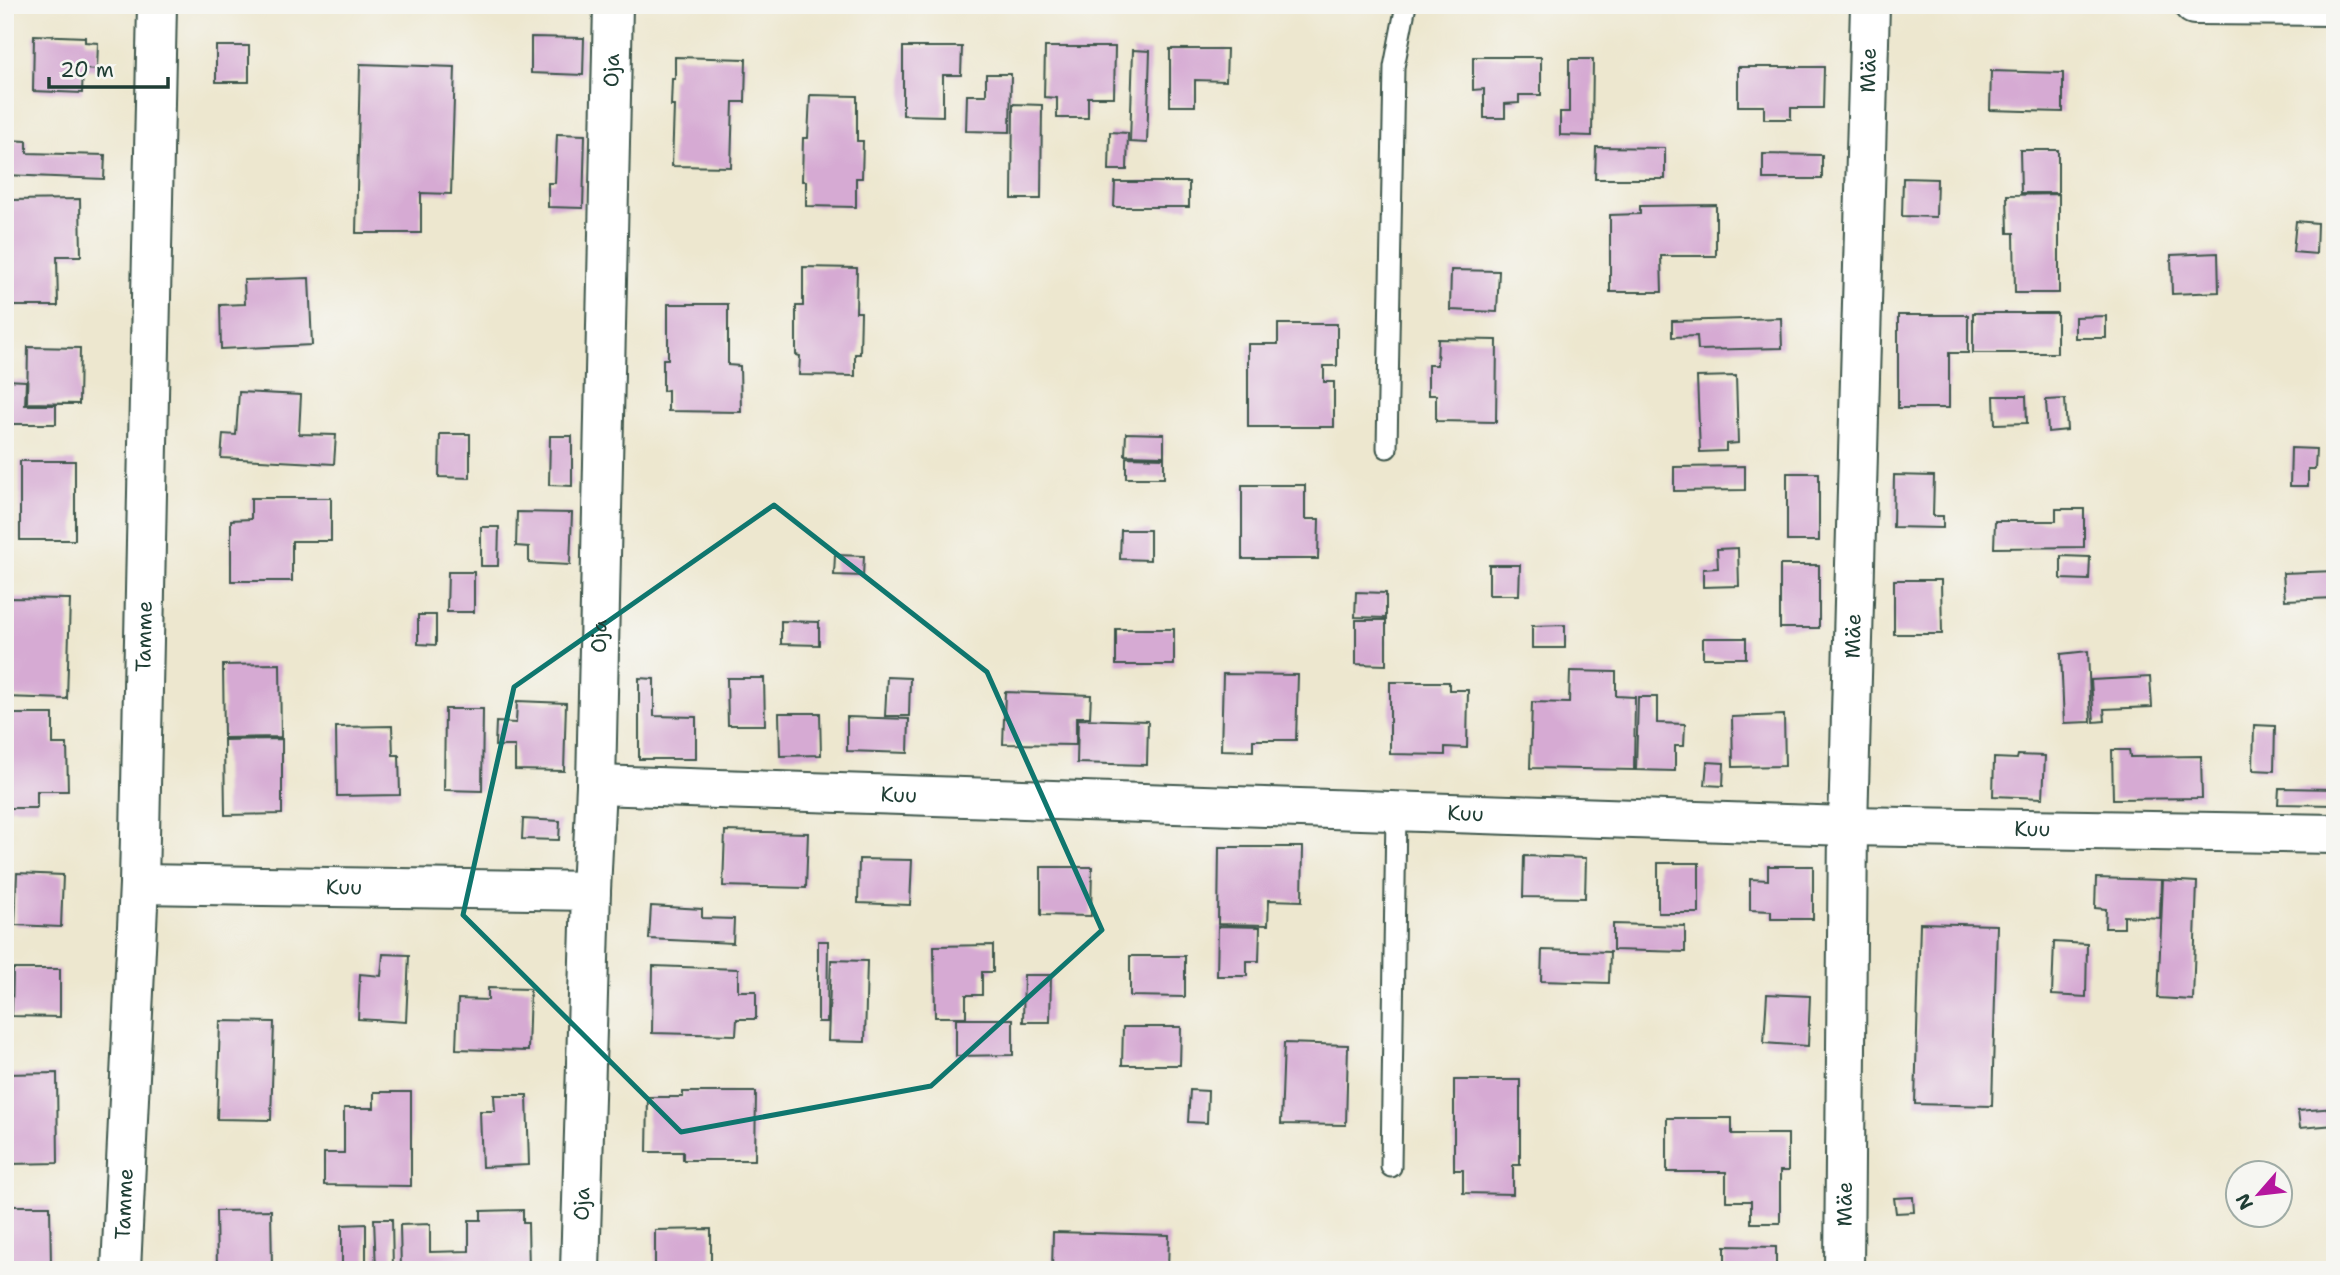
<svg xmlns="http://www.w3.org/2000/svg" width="2340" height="1275" font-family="'Shantell Sans',sans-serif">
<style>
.building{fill:#d6aad3}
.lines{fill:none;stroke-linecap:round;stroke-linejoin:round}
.service-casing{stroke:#3e564b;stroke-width:23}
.minor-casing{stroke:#3e564b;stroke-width:42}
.tertiary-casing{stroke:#3e564b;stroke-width:42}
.service{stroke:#fff;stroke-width:19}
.minor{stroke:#fff;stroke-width:38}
.tertiary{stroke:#fff;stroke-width:38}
.marked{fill:none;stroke:#0f766e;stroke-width:5;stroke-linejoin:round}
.labels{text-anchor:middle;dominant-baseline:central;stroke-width:6;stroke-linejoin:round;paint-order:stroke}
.street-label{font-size:21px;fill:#1f3d34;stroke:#f6f6f2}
</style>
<rect width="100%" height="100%" fill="#f6f6f2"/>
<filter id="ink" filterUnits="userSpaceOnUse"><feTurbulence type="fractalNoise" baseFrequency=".0143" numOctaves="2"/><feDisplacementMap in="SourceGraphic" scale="14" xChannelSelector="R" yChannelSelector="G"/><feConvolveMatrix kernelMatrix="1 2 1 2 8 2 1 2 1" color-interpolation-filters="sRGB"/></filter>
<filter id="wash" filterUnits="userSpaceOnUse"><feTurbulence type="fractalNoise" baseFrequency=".00686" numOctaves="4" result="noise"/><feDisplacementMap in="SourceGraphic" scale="28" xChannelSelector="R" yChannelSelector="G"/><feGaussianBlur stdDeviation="1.57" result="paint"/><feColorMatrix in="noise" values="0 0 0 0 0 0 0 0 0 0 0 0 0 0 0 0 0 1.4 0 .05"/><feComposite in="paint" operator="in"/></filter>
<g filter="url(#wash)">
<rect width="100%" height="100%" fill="#ede7cf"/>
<g id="blocks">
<path class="building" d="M34,35l51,2v5l13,1 -1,27 -14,-1 -1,24 -49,-2z
M531,37l53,1 -1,37 -52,-2z
M216,46h33v36h-33z
M903,47h59l-1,28h-18v41l-40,-1z
M1045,47h70l-1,50h-26v21h-31v-20l-13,-1z
M1170,49h57l-1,32 -31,-1v26h-25z
M1133,50l17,1 -3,92 -17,-1z
M675,57l71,2 -1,43h-12l-2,65 -59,-1 2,-60h-3l1,-27h3z
M1473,57h68v38h-22v8l-14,1v14h-21v-29l-11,1z
M1569,59h24l-1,77 -32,-1v-23h9z
M360,64l95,3 -4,127 -30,-1v40h-65z
M1738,67h86l-1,41h-32v11h-27v-13h-26z
M1991,71l72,2v39l-73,-2z
M986,74h25l-1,58 -44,-1 1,-36h19z
M810,95l47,1v45h6l-1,37h-6v29l-50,-1v-25h-4l1,-43h5z
M1013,104l29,1 -1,94h-29z
M1110,132l18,1 -1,37h-18z
M557,134l28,1 -2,73 -35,-1v-24h7z
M5,140l22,1v12l78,2 -1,24 -99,-4z
M1596,147l69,1v31h-70z
M2020,150h38v43h-37z
M1763,154l59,1v24h-59z
M1903,178l34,1 -1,38 -34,-1z
M1115,182h74v25h-75z
M2059,194v99h-44l-1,-60h-6l-1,-38z
M80,199l1,57h-24l1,50h-46l-2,-106z
M1716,205v51h-55l1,36h-52v-77l30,-1v-8z
M2296,221l21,2 -1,31 -23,-2z
M2218,253l1,39 -47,2 -1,-39z
M803,267l54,1 -1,44h5l-1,42h-5v22l-56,-1 1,-19 -4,-1v-49h7z
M1451,270l48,1 -2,41 -47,-2z
M309,278l3,67 -91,4 -1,-44 25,-1 -1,-24z
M668,304h60v61l12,1 1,46 -73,-1v-21l-5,1v-32h5z
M1973,313h84v40h-84z
M1898,315h70v38h-19v55h-51z
M2106,316v22h-31v-21z
M1781,318l1,30 -84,2 -1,-14 -25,1v-16z
M1278,324h59v42h-13v16h10v45h-86v-83h30z
M1438,339l59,1 -1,82 -60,-1v-26h-8v-30h9z
M28,347l52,1 -1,56 -52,-1z
M1736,376l2,67 -12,1v7l-26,1 -3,-75z
M5,380l21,1 -1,24h31v19h-51z
M239,392l62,3 -2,39 37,1 -2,29 -113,-6 2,-24 13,1z
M1994,396h32l1,27 -32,1z
M2065,399l2,31 -19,2 -2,-32z
M1126,433l38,1v22l-39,-1z
M440,434h30v44l-31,-1z
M550,436h22v50l-23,-1z
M2291,448l25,1 -1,20h-7v17h-18z
M1126,457l38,1v20h-38z
M20,461h55v79h-55z
M1745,466v24l-71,1v-24z
M1787,473h32v68h-32z
M1894,475l40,1 -1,40h10v12l-50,-1z
M1242,485h63v34h14l-1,40h-76z
M251,498h80v43h-39v40h-61v-61l20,-1z
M2056,509h28v38l-90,1 1,-27h61z
M517,512l55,1 -2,52 -41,-2v-16l-13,-1z
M481,527h18l-1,39h-17z
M1121,530h29v30l-30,-1z
M2329,539h6v30h-5z
M1738,548l1,38 -36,1v-18l15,-1 -1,-19z
M835,555l29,1 -1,20 -29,-1z
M2061,556l29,1 -1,23 -28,-1z
M1489,565h31l-1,30h-30z
M1780,565h39v63h-39z
M2335,571v27l-50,2 -2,-27z
M448,572h26v40h-27z
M1894,580h47l1,54h-48z
M1356,592l30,1v25l-31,-1z
M8,598l62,1 -3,100 -62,-2 3,-45h-3v-28h2z
M418,615h18v30l-18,-1z
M1356,620h30v45l-30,-1z
M781,621l38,1v23l-38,-1z
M1565,625v23h-33v-22z
M1116,629h58v36h-58z
M1703,638h43v20h-43z
M2088,651l3,71 -27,1 -3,-69z
M280,664l1,73 -57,1 -1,-73z
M1570,671l46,1v24l19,1 -1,73 -104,-2 2,-66 37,1z
M1223,674l75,1 -2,65h-43v11l-32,-1z
M887,677l23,1 -1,38h-24z
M2150,677l2,30 -48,2 1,12 -11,1 -3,-42z
M639,678l15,1v37l42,1v42h-57z
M727,678h37l1,47h-37z
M1390,682h59v8h19l-1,58 -22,-1v8l-55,-1z
M1005,692l86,3 -1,22h-14v28l-73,-1z
M1638,697h19v26l28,1 -1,22h-9v25l-39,-1z
M517,701l49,2 -2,68 -49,-1v-24h-20l1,-24 20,1z
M445,709h38l-1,82 -38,-1z
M779,713h41l1,42 -41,1z
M5,714h48v30h14l1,47h-31v17h-32z
M1784,715l1,51 -52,1 -1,-50z
M847,717l62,2 -1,34 -61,-2z
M1078,719l70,2 -1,44 -70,-2z
M2254,725l21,1 -1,45 -21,-1z
M392,726l1,29h6l1,40 -63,1 -1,-69z
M282,739v75l-57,1 -1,-75z
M2112,750h17l1,7 71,-1 1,42 -89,1z
M2018,755l27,1 -2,42 -50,-2 1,-38 23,1z
M1707,762l17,1 -1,23 -18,-1z
M2279,788l56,1v16l-57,-1z
M523,819l37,2 -1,19 -37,-1z
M725,831l83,2 -2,55 -83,-2z
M1219,847h84l-1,54 -33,-1 -1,25 -50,-1z
M1524,856l62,2 -1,40 -62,-1z
M859,859l53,1 -2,45 -52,-2z
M1658,863h41v50h-41z
M1768,866h45v53h-42v-8l-21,-1v-31l18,1z
M1041,867h51l-1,49 -50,-1z
M17,873l46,2 -2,52 -46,-2z
M2096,878l65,2 -1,38 -36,-2v12h-19l1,-19 -11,-1z
M2163,880l34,2 -4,118 -35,-2z
M651,906l51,3v9l32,1 -1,24 -84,-4z
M1920,923l77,2 -5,181 -77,-2z
M1613,924l72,2v26l-72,-2z
M1218,926l42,1 -1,34h-12v15h-30z
M818,941h10l-1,81h-9z
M2054,942l33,2 -1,53 -34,-2z
M993,945v27h-11v23h-16v22h-31l-1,-71z
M1542,950l68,2 -1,31 -68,-2z
M383,954l26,1 -3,67 -48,-3 2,-45 21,2z
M1130,956h55v41l-55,-1z
M831,960l36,1 -2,81 -37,-1z
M653,966l85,3v22h18v28h-19l-1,16 -84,-2z
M13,969h47v48l-48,-1z
M1024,975h27l-1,47h-27z
M488,988l42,1 -2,62 -72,-2 2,-50 30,1z
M1767,994l43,2 -2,50 -44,-3z
M956,1019h57v36l-57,1z
M220,1021l54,1 -3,98 -54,-1z
M1123,1027h58l-1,38h-58z
M1284,1043l64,2 -2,80 -65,-1z
M57,1073l1,90 -48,1v-62l-5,1v-29z
M1454,1080h66v85h-7v29l-50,-1v-23h-9z
M1190,1090l18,1 -1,32 -19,-1z
M374,1092h37v94l-87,-1v-32h20v-45h30z
M683,1092h73l-1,68h-72v-8h-36l1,-55h35z
M494,1095h33l2,70 -47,2 -2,-56h15z
M2335,1108v17l-35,3 -2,-17z
M1667,1118h65v16h56v37h-8v52h-29v-22h-25v-29h-59z
M1913,1197l1,15 -18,1 -2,-15z
M6,1206h44l1,59h-45z
M271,1210l1,57 -55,2 -1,-58z
M523,1210v13h5l1,47h-128l-1,-45 30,-1v28l39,-1v-31h12v-9z
M374,1219h18l1,51h-17z
M366,1224v44h-24v-43z
M711,1229v40h-56v-39z
M1053,1232l116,3 -1,35h-116z
M1725,1246l51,1v23h-51z"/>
</g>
</g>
<g filter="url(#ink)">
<use href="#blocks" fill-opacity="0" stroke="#3e564b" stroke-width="2"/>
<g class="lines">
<g class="service-casing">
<path id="service" d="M1387,448l7,-381 12,-62
M1391,1167l5,-356"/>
</g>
<g class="minor-casing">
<g id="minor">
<path d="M2194,5l141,1"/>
<path id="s1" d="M596,785l1252,41 487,8"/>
<path id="s2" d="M139,884l452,7"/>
<path id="s3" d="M121,1270l18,-386 18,-879"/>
<path id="s4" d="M1844,1270l4,-444 22,-821"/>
</g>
</g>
<g class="tertiary-casing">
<g id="tertiary">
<path id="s5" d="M580,1270l11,-379 5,-106 17,-780"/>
</g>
</g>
<use href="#service" class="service"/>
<use href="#minor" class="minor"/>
<use href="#tertiary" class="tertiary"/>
</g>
</g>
<path class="marked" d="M774,505l213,167 115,258 -171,156 -250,46 -218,-217 51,-228z"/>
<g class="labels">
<g class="street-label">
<text stroke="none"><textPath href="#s5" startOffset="1200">Oja</textPath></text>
<text stroke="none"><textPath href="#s4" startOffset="1200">Mäe</textPath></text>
<text stroke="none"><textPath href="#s4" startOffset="634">Mäe</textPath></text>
<text stroke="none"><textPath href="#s3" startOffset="634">Tamme</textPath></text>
<text stroke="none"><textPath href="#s5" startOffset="634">Oja</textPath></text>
<text stroke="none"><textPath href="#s1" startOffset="303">Kuu</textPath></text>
<text stroke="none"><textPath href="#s1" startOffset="870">Kuu</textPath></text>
<text stroke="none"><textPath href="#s1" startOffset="1437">Kuu</textPath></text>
<text stroke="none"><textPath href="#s2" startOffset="205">Kuu</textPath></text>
<text stroke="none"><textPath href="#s3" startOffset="66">Tamme</textPath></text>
<text stroke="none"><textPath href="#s5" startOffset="66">Oja</textPath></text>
<text stroke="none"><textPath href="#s4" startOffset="66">Mäe</textPath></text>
</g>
</g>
<rect width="2340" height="1275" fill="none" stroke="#f6f6f2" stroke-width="28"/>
<g transform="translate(2259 1194) rotate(242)"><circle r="33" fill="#f6f6f2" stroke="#a0aca6" stroke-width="2"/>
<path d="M0-5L12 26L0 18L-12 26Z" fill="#b5179e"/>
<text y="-10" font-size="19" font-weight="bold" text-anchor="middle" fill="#1f3d34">N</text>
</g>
<path d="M49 77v10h119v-10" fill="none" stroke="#1f3d34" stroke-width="3.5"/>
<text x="60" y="77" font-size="21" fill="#1f3d34" stroke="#f6f6f2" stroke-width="5" paint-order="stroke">20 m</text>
</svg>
